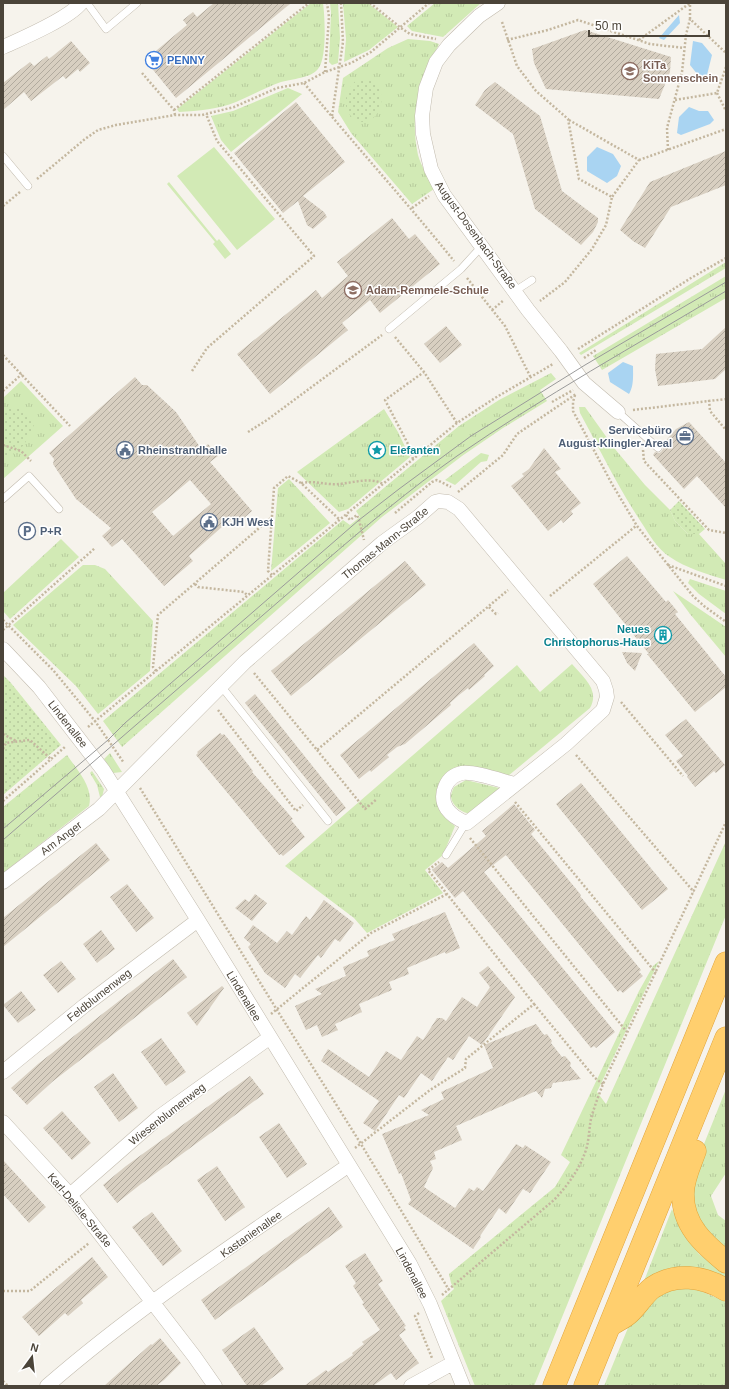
<svg xmlns="http://www.w3.org/2000/svg" width="729" height="1389" font-family="Helvetica,sans-serif">
<style>
.grass{fill:url(#grass-tufts)}
.park{fill:url(#park-dots)}
.pitch{fill:#d2eab5}
.water{fill:#a9d4f2}
.building{fill:url(#building-hatch);fill-rule:evenodd}
.lines{fill:none;stroke-linecap:round;stroke-linejoin:round}
.lane-casing{stroke:#c2bbae;stroke-width:8}
.street-casing{stroke:#c2bbae;stroke-width:15}
.highway-casing{stroke:#e0a43c;stroke-width:23}
.path{stroke:#c4b79f;stroke-width:2.5;stroke-dasharray:2 2;stroke-linecap:butt}
.lane{stroke:#fff;stroke-width:7}
.street{stroke:#fff;stroke-width:14}
.highway{stroke:#ffcf6e;stroke-width:22}
.tram{stroke:#9a9a9a;stroke-width:1}
.labels{text-anchor:middle;dominant-baseline:central;stroke-width:3;stroke-linejoin:round;paint-order:stroke}
.shop-label{font-size:11px;font-weight:bold;fill:#366cbe;stroke:#fff;text-anchor:start}
.education-label{font-size:11px;font-weight:bold;fill:#785e54;stroke:#fff;text-anchor:start}
.street-label{font-size:11px;fill:#4b4439;stroke:#fff}
.service-label{font-size:11px;font-weight:bold;fill:#4e5e75;stroke:#fff;text-anchor:start}
.culture-label{font-size:11px;font-weight:bold;fill:#0d838f;stroke:#fff;text-anchor:start}
</style>
<defs>
<pattern id="grass-tufts" width="24" height="20" patternUnits="userSpaceOnUse"><rect width="24" height="20" fill="#d2eab5"/><path d="M3 7l-1-3M5 7V3M7 7l1-3M15 17l-1-3M17 17v-4M19 17l1-3" fill="none" stroke="#b6ca9c"/></pattern>
<pattern id="park-dots" width="8" height="8" patternUnits="userSpaceOnUse"><rect width="8" height="8" fill="#d2eab5"/><path d="M2 2h.1M6 6h.1" fill="none" stroke="#b6ca9c" stroke-width="1.8" stroke-linecap="round"/></pattern>
<pattern id="building-hatch" width="6" height="6" patternUnits="userSpaceOnUse"><rect width="6" height="6" fill="#d8cfc1"/><path d="M-1 1l2-2M0 6l6-6M5 7l2-2" fill="none" stroke="#b1aa9e"/></pattern>
</defs>
<rect width="100%" height="100%" fill="#f6f3ec"/>
<path class="grass" d="M311,3h12c2,14 4,56 -5,66 -7,9 -26,10 -37,13 -15,5 -30,14 -45,20 -18,7 -37,9 -57,10l-2,-3z
M330,3h8l2,35 -2,25 -6,2 -3,-3 2,-50z
M343,3h25l30,24 -29,23 -25,12 2,-23z
M435,3h46l-38,34 -31,-6 -5,-5z
M408,39l22,2 9,3c-19,39 -30,67 -21,111 3,11 11,23 16,34l-22,15 -61,-71 -13,-21 5,-34 45,-30z
M288,88l14,6 -71,58 -10,-12 -10,-24 22,-5z
M726,262v6l-145,87 -2,-2z
M726,276v22l-124,72 -9,-14z
M551,373l5,6 -16,11 7,11 -44,27 -41,28 -80,61 -260,230 -19,-26 240,-201 7,5 10,-8 -4,-6 103,-85 40,-26z
M21,381l42,45 -60,53v-81z
M579,407h6l30,42 30,36 25,25 5,11 13,13h11l27,30v16c-19,-6 -40,-12 -56,-23 -13,-8 -21,-23 -29,-35 -23,-35 -41,-72 -61,-109z
M384,409l14,23 12,25 -62,52 -9,3 -42,-40z
M481,453l8,2 -2,6 -6,1 -26,23 -10,-5z
M289,479l41,44 -59,48 7,-83z
M61,539l18,18 -69,62 -7,-8v-18z
M83,565h12l10,4 48,52 -3,50 -52,43 -22,-28 -63,-61z
M690,579l36,12v23l-27,-20 -11,-11z
M673,591l53,36v30l-36,-43z
M572,664c12,14 28,26 18,44l-82,68 -65,3c-2,3 -5,7 -6,11 -4,14 8,29 18,36l-12,29 -18,15 18,23 -76,40 -13,-15 -69,-52 232,-201 23,27z
M110,753l12,19 -9,1 -9,-14z
M67,755c10,15 27,32 22,51l-86,67v-66z
M92,771l12,18 -2,8h-2l-3,-12 -7,-12z
M466,780l33,8 2,3 -30,23c-9,-1 -19,-8 -20,-17 0,-3 2,-8 3,-10z
M726,841v74l-192,471h-59l-34,-85 13,-12 -3,-6 -2,-9 106,-87 15,-25 -9,-7 78,-164 14,-25 6,-5 -62,131 9,12z
M726,1089v84l-15,23 7,19 8,6v33l-34,-40v-40z
M672,1209l9,21 18,24 27,20v7h-82z
M670,1288h24l32,14v84h-122l26,-63 20,-23z"/>
<path class="park" d="M358,79c42,-2 20,61 -6,38 -12,-11 -5,-30 6,-38z
M5,407h13l16,18 -10,20 -21,17v-53z
M679,501l26,28 -6,5h-11l-13,-13 -5,-11z
M3,675l8,8 50,62 -58,50z"/>
<path class="pitch" d="M214,147l61,72 -38,31 -60,-74z
M169,182l48,59 2,-2 12,15 -6,5 -12,-15 2,-2 -48,-58z"/>
<path class="water" d="M679,15l1,8 -16,17 -5,-2z
M693,41l9,2 10,12 -6,24 -8,-4 -8,-10z
M689,107l10,4h9l6,9 -4,4 -29,11 -4,-2 2,-16z
M597,147l16,7 8,12 -4,10 -10,7 -20,-12v-14z
M623,362l10,4c0,9 1,20 -4,28l-19,-12 -2,-9z"/>
<path class="building" d="M214,3h77l-115,95 -31,-38 42,-35 -4,-5 10,-8 4,5z
M585,30l86,27 -1,15 -11,27 -113,-10 -12,-26 -2,-14z
M71,41l19,22 -10,9 -2,-3 -12,10 -3,-3 -32,25 -7,-9 -21,18v-27l27,-21 4,4 13,-10 2,3z
M495,82l45,34 22,75 36,27v4l-5,10 -12,13 -46,-36 -22,-75 -38,-29 10,-15z
M296,102l49,60 -42,34 21,16 3,5 -14,12 -6,-4 -9,-24 -15,12 -49,-60z
M726,151v34l-55,22 -26,41 -12,-7 -13,-11 30,-48z
M392,218l17,21 6,-5 25,30 -60,49 -10,-13 -28,23 6,7 -78,64 -33,-40 79,-64 6,8 26,-22 -11,-14z
M446,326l16,19 -22,18 -16,-19z
M726,327v42l-11,10 -57,7 -3,-17 1,-15 46,-5z
M135,377l7,8h5l29,27 26,38 6,-6 10,12 -8,6 42,49 -16,14 -5,-6 -42,37 4,5 -29,25 -42,-47 -10,8 -10,-11 9,-8 -35,-29 -23,-35 1,-5 -5,-6zM190,480l21,24 -38,32 -21,-24z
M689,422l37,41v45l-29,-32 -13,13 -31,-34 2,-3 4,1 2,-1 2,-3 -1,-4 14,-16z
M544,448l17,21 -6,3 26,31 -10,8 2,3 -10,9 -2,-3 -13,11 -37,-45 13,-10 -2,-2 7,-5z
M627,556l39,46 2,-2 10,12 -3,2 51,63v10l-31,25 -48,-58h2l-56,-70z
M405,561l21,24 -135,111 -20,-25z
M474,643l20,23 -10,9 1,1 -16,14 -1,-2 -9,7 -9,8 1,2 -46,39 -8,3 -10,8 2,2 -18,15 -1,-2 -11,9 -19,-24z
M622,652l20,1 -7,18 -8,-8z
M255,694l91,114 -10,8 -91,-113z
M686,719l39,46 -9,8 -2,-2 -19,16 -8,-10 1,-1 -12,-15 7,-5 -18,-21z
M220,733l2,2 2,-1 5,6 24,31 -1,1 41,47 -2,1 14,17 -22,19 -2,-2 -2,1 -83,-100 2,-2 -1,-1z
M581,783l87,106 -26,21 -86,-106z
M514,804l21,26 -4,4 50,61 -1,1 61,74 -2,2 4,4 -20,17 -3,-3 -2,2 -112,-137 -22,17 131,160 -19,16 -2,-2 -3,2 -128,-157 -8,7 -23,-28 10,-8 6,6 38,-32 -4,-5z
M96,843l14,17 -107,87v-29z
M127,884l27,34 -18,14 -26,-35z
M255,894l12,9 -15,18 -17,-13 10,-9 4,3z
M324,900l30,23 -14,19 -5,-3 -14,19 -3,-3 -18,23 -5,-4 -10,14 -20,-15 -17,-26 3,-3 -7,-6 9,-13 24,18 10,-12 5,4 14,-19 4,4z
M445,912l15,36 -14,6 -1,-2 -38,16 2,6 -20,8 3,8 -33,14 3,8 -27,12 3,6 -16,7 -5,-12 -11,5 -11,-24 27,-12 -7,-5 31,-13 -3,-9 26,-11 -2,-5 28,-11 -3,-6z
M101,930l14,19 -18,14 -14,-19z
M173,959l14,18 -135,105 -25,23 -16,-17 27,-24z
M61,961l15,18 -18,14 -15,-18z
M488,966l27,31 -33,48 -13,-9 -16,24 -5,-3 -16,24 -11,-8 -17,25 -5,-3 -24,36 -12,-8 16,-22 -58,-40 7,-12 41,28 17,-26 15,9 16,-24 6,4 14,-22h5l4,3 16,-24 15,10 13,-20 -11,-14z
M222,986l2,2 -27,38 -10,-13z
M21,991l15,19 -18,13 -15,-18z
M536,1024l8,11 3,-1 5,7 -1,2 11,14 3,-1 6,7 -1,3 11,13 -28,4 -2,5 -6,1 -3,9 -6,-7 -80,35 6,14 -28,12 2,7 -6,2 3,7 -9,19 31,21 14,-20 5,3 3,-4 6,4 33,-47 7,4 2,-3 26,17 -21,31 -7,-4 -17,25 -7,-6 -19,28 1,1 -8,12 -65,-45 3,-4 -3,-8 -7,-19 -2,1 -17,-40 47,-19 -8,-5 23,-11 -3,-7 52,-24 -9,-23z
M161,1038l25,34 -20,14 -25,-34z
M113,1073l25,35 -19,14 -25,-35z
M250,1076l14,18 -123,90 -24,19 -14,-18 23,-19z
M62,1111l29,32 -19,17 -29,-32z
M279,1123l28,41 -20,14 -28,-41z
M3,1160l43,47 -17,16 -26,-29z
M217,1166l28,41 -20,14 -28,-41z
M329,1207l14,20 -128,93 -14,-20z
M152,1212l30,39 -19,15 -31,-39z
M365,1253l18,28 -5,3 28,42 -2,1 2,3 -7,5 20,28 -23,17 -5,-7 -18,13h-69l22,-16 2,2 25,-17 -1,-2 12,-9 -2,-2 18,-12 -18,-26 2,-1 -11,-17 3,-3 -11,-17z
M92,1257l16,20 -27,23 2,3 -15,13 -3,-3 -26,23 -17,-19z
M254,1327l30,42 -23,17h-14l-25,-36z
M160,1338l21,25 -17,17 -8,6h-52l47,-42 1,1z"/>
<g class="lines">
<g class="lane-casing">
<path id="lane" d="M87,3l19,26 31,-26
M3,156l25,30
M515,291l17,-11
M389,329l72,-60 21,-23
M618,412l40,36
M3,499l26,-23 30,33
M221,686l107,135
M446,855l16,-26 5,-6"/>
</g>
<g class="street-casing">
<path id="street" d="M498,3l-19,13 -30,29 -13,17 -10,26 -4,28 1,18 8,35 13,26 84,115 33,41 23,32 34,29
M3,47c20,-9 65,-28 78,-44
M3,649l36,38 64,83 95,150 212,344 20,40 33,82
M3,882l96,-73 146,-147 137,-119 36,-26 17,-15 4,-1 9,1 11,7 144,172 3,9 1,7 -4,13 -37,34 -99,79c-8,-3 -15,-7 -20,-14 -9,-14 -1,-33 15,-36 12,-2 40,8 52,11
M3,1072l81,-66 114,-86
M3,1122l67,73 124,161 21,30
M70,1195l89,-78 110,-79
M47,1386c94,-82 200,-150 302,-221
M411,1386l42,-23"/>
</g>
<g class="highway-casing">
<path id="highway" d="M695,1151c-5,14 -12,28 -12,42 -1,32 21,51 43,69
M611,1325c5,-4 13,-7 18,-12 8,-7 14,-18 23,-25 23,-16 51,-12 74,2
M554,1386l172,-423
M585,1386l141,-348"/>
</g>
<path class="path" d="M370,3l31,25 9,6 26,5
M690,19v-16
M502,22l15,44 19,25 32,28 11,60 33,18 -6,28 -14,24 -27,33 -25,19
M507,40l41,-10 30,-10 72,24 34,4
M639,40l51,-37
M325,72l4,-55 -2,-14
M142,73l32,37 1,5
M304,83c49,60 101,117 150,178
M717,93l9,18
M675,100l42,-7 9,-26
M174,110l135,-107
M332,116l11,-74 -2,-39
M569,120l70,40 -27,37
M668,150l-1,-22 15,-56 4,-37 4,-16 36,34
M639,160l87,-31
M37,179l48,-40 13,-9 18,-5 59,-10h27l32,-8 43,-19 27,-5 21,-11 26,-9 20,-11 58,-49
M3,206l17,-14
M412,208l17,-12
M467,278l38,48 26,52
M492,310l12,-10
M395,337l29,35
M578,349l113,-71 35,-20
M3,355l67,71
M584,358l12,-8
M192,371l15,-23 107,-92 -97,-115 -11,-27
M3,391l19,-17
M575,395l-2,7v9l39,73 25,42 56,70 11,10 22,16
M709,400l1,11 16,19
M552,402l21,-12
M633,410l93,-11
M248,432l19,-12 115,-85
M3,445l18,6 10,10
M643,450l1,11 65,69 17,3
M413,459l-5,-15 -23,-44 39,-28 33,51
M301,483c12,-2 18,0 29,1 16,2 38,-9 53,0
M458,492l45,-37 14,-21 59,-40
M395,513l37,-31 5,-2 14,7
M346,515l4,5 7,-5 2,5 5,20
M668,565l58,21
M272,575l-4,-4 6,-83 14,-12 13,7 39,37
M195,584l3,3 46,5 3,3
M550,596l86,-70
M489,607l7,7 2,-1
M3,620l50,50 42,51 29,42
M3,630l92,-82
M156,671l-3,-4 5,-52 114,-98
M254,673l63,77 191,-160
M621,702l62,74
M218,710l78,101 7,-6
M88,727l369,-304 38,-25 58,-34
M3,734l13,7
M3,749l3,-6 24,-3 22,20
M317,750l48,59 12,-10
M576,755l118,137
M140,788l137,222 84,134 88,146
M3,801l63,-55
M515,802l141,171
M470,838l157,194
M534,1004l61,74 8,6
M271,1014l100,-81 76,-39
M355,1148l75,-58 35,-22 1,-9 68,-55 -106,-134 11,-8
M3,1291h27l59,-48
M442,1295l112,-95c14,-15 25,-30 32,-50 3,-10 3,-21 5,-31 3,-12 8,-24 12,-35l123,-262
M419,1313l-4,3 17,42
M3,1381l5,5"/>
<use href="#lane" class="lane"/>
<use href="#street" class="street"/>
<use href="#highway" class="highway"/>
<path class="tram" d="M3,829l105,-89 17,-17 234,-203 40,-31 72,-53 114,-71 141,-83
M3,840l319,-276c44,-38 88,-75 135,-108 87,-60 179,-111 269,-165"/>
</g>
<defs>
<g id="supermarket-ring" transform="scale(0.9)"><circle r="9.5" fill="#fff" stroke="#3f7fe0" stroke-width="1.5"/><path d="M-6-5.5h2.5l.6 2H6L4.5 2H-2.5L-4.4-4H-6ZM-1.5 3.2a1.3 1.3 0 1 0 .1 0ZM3 3.2a1.3 1.3 0 1 0 .1 0Z" fill="#3f7fe0"/></g>
<g id="school-ring" transform="scale(0.9)"><circle r="9.5" fill="#fff" stroke="#8d6e63" stroke-width="1.5"/><path d="M0-5L7-2L0 1L-7-2ZM-4 1L0 2.5L4 1V4Q0 6-4 4Z" fill="#8d6e63"/></g>
<g id="office-ring" transform="scale(0.9)"><circle r="9.5" fill="#fff" stroke="#5c6f8a" stroke-width="1.5"/><path d="M-6-3h4V-5.5h4V-3h4V5H-6ZM-1-4.5V-3h2v-1.5ZM-6 0V1H6V0Z" fill="#5c6f8a"/></g>
<g id="civic-ring" transform="scale(0.9)"><circle r="9.5" fill="#fff" stroke="#5c6f8a" stroke-width="1.5"/><path d="M-.6-6.5H3V-4.5H.6V-3L4-1V1h2V6H-6V1h2V-1L-.6-3ZM-1.2 2.5V6h2.4V2.5Z" fill="#5c6f8a"/></g>
<g id="sight-ring" transform="scale(0.9)"><circle r="9.5" fill="#fff" stroke="#0f9aa8" stroke-width="1.5"/><path d="M0-6L1.8-2.2L6-1.7L2.9 1.2L3.7 5.4L0 3.3L-3.7 5.4L-2.9 1.2L-6-1.7L-1.8-2.2Z" fill="#0f9aa8"/></g>
<g id="parking-ring" transform="scale(0.9)"><circle r="9.5" fill="#fff" stroke="#5c6f8a" stroke-width="1.5"/><path d="M-3.5-5.5H1a3.5 3.5 0 0 1 0 7H-1V5.5H-3.5ZM-1-3.4V-.6H.8a1.4 1.4 0 0 0 0-2.8Z" fill="#5c6f8a"/></g>
<g id="building-ring" transform="scale(0.9)"><circle r="9.5" fill="#fff" stroke="#0f9aa8" stroke-width="1.5"/><path d="M-4-6H4V6H1V3H-1V6H-4ZM-2.5-4.3h1.7v1.8h-1.7ZM.8-4.3h1.7v1.8H.8ZM-2.5-1h1.7V.8h-1.7ZM.8-1h1.7V.8H.8Z" fill="#0f9aa8"/></g>
</defs>
<g fill-rule="evenodd">
<use href="#supermarket-ring" x="154" y="60"/>
<use href="#school-ring" x="630" y="71"/>
<use href="#school-ring" x="353" y="290"/>
<use href="#office-ring" x="685" y="436"/>
<use href="#civic-ring" x="125" y="450"/>
<use href="#sight-ring" x="377" y="450"/>
<use href="#civic-ring" x="209" y="522"/>
<use href="#parking-ring" x="27" y="531"/>
<use href="#building-ring" x="663" y="635"/>
</g>
<g class="labels">
<g class="shop-label">
<text x="167" y="60">PENNY</text>
</g>
<g class="education-label">
<text x="643" y="65">KiTa<tspan x="643" dy="13">Sonnenschein</tspan></text>
<text x="366" y="290">Adam-Remmele-Schule</text>
</g>
<g class="street-label">
<text transform="translate(476 235) rotate(54)">August-Dosenbach-Straße</text>
<text transform="translate(385 543) rotate(-39)">Thomas-Mann-Straße</text>
<text transform="translate(68 724) rotate(52)">Lindenallee</text>
<text transform="translate(61 838) rotate(-37)">Am Anger</text>
<text transform="translate(99 995) rotate(-38)">Feldblumenweg</text>
<text transform="translate(244 996) rotate(59)">Lindenallee</text>
<text transform="translate(167 1114) rotate(-38)">Wiesenblumenweg</text>
<text transform="translate(80 1210) rotate(50)">Karl-Delisle-Straße</text>
<text transform="translate(251 1234) rotate(-35)">Kastanienallee</text>
<text transform="translate(412 1273) rotate(62)">Lindenallee</text>
</g>
<g class="service-label">
<text x="672" y="430" text-anchor="end">Servicebüro<tspan x="672" dy="13">August-Klingler-Areal</tspan></text>
<text x="138" y="450">Rheinstrandhalle</text>
<text x="222" y="522">KJH West</text>
<text x="40" y="531">P+R</text>
</g>
<g class="culture-label">
<text x="390" y="450">Elefanten</text>
<text x="650" y="629" text-anchor="end">Neues<tspan x="650" dy="13">Christophorus-Haus</tspan></text>
</g>
</g>
<rect width="729" height="1389" fill="none" stroke="#4b4439" stroke-width="8"/>
<g transform="translate(32 1357) rotate(15)" stroke="#ffffff" stroke-width="3" paint-order="stroke">
<path d="M0-3L7 15L0 10L-7 15Z" fill="#4b4439"/>
<text y="-6" font-size="11" font-weight="bold" text-anchor="middle" fill="#4b4439">N</text>
</g>
<path d="M589 30v6h120v-6" fill="none" stroke="#4b4439" stroke-width="2"/>
<text x="595" y="30" font-size="12" fill="#4b4439" stroke="#ffffff" stroke-width="3" paint-order="stroke">50 m</text>
</svg>
